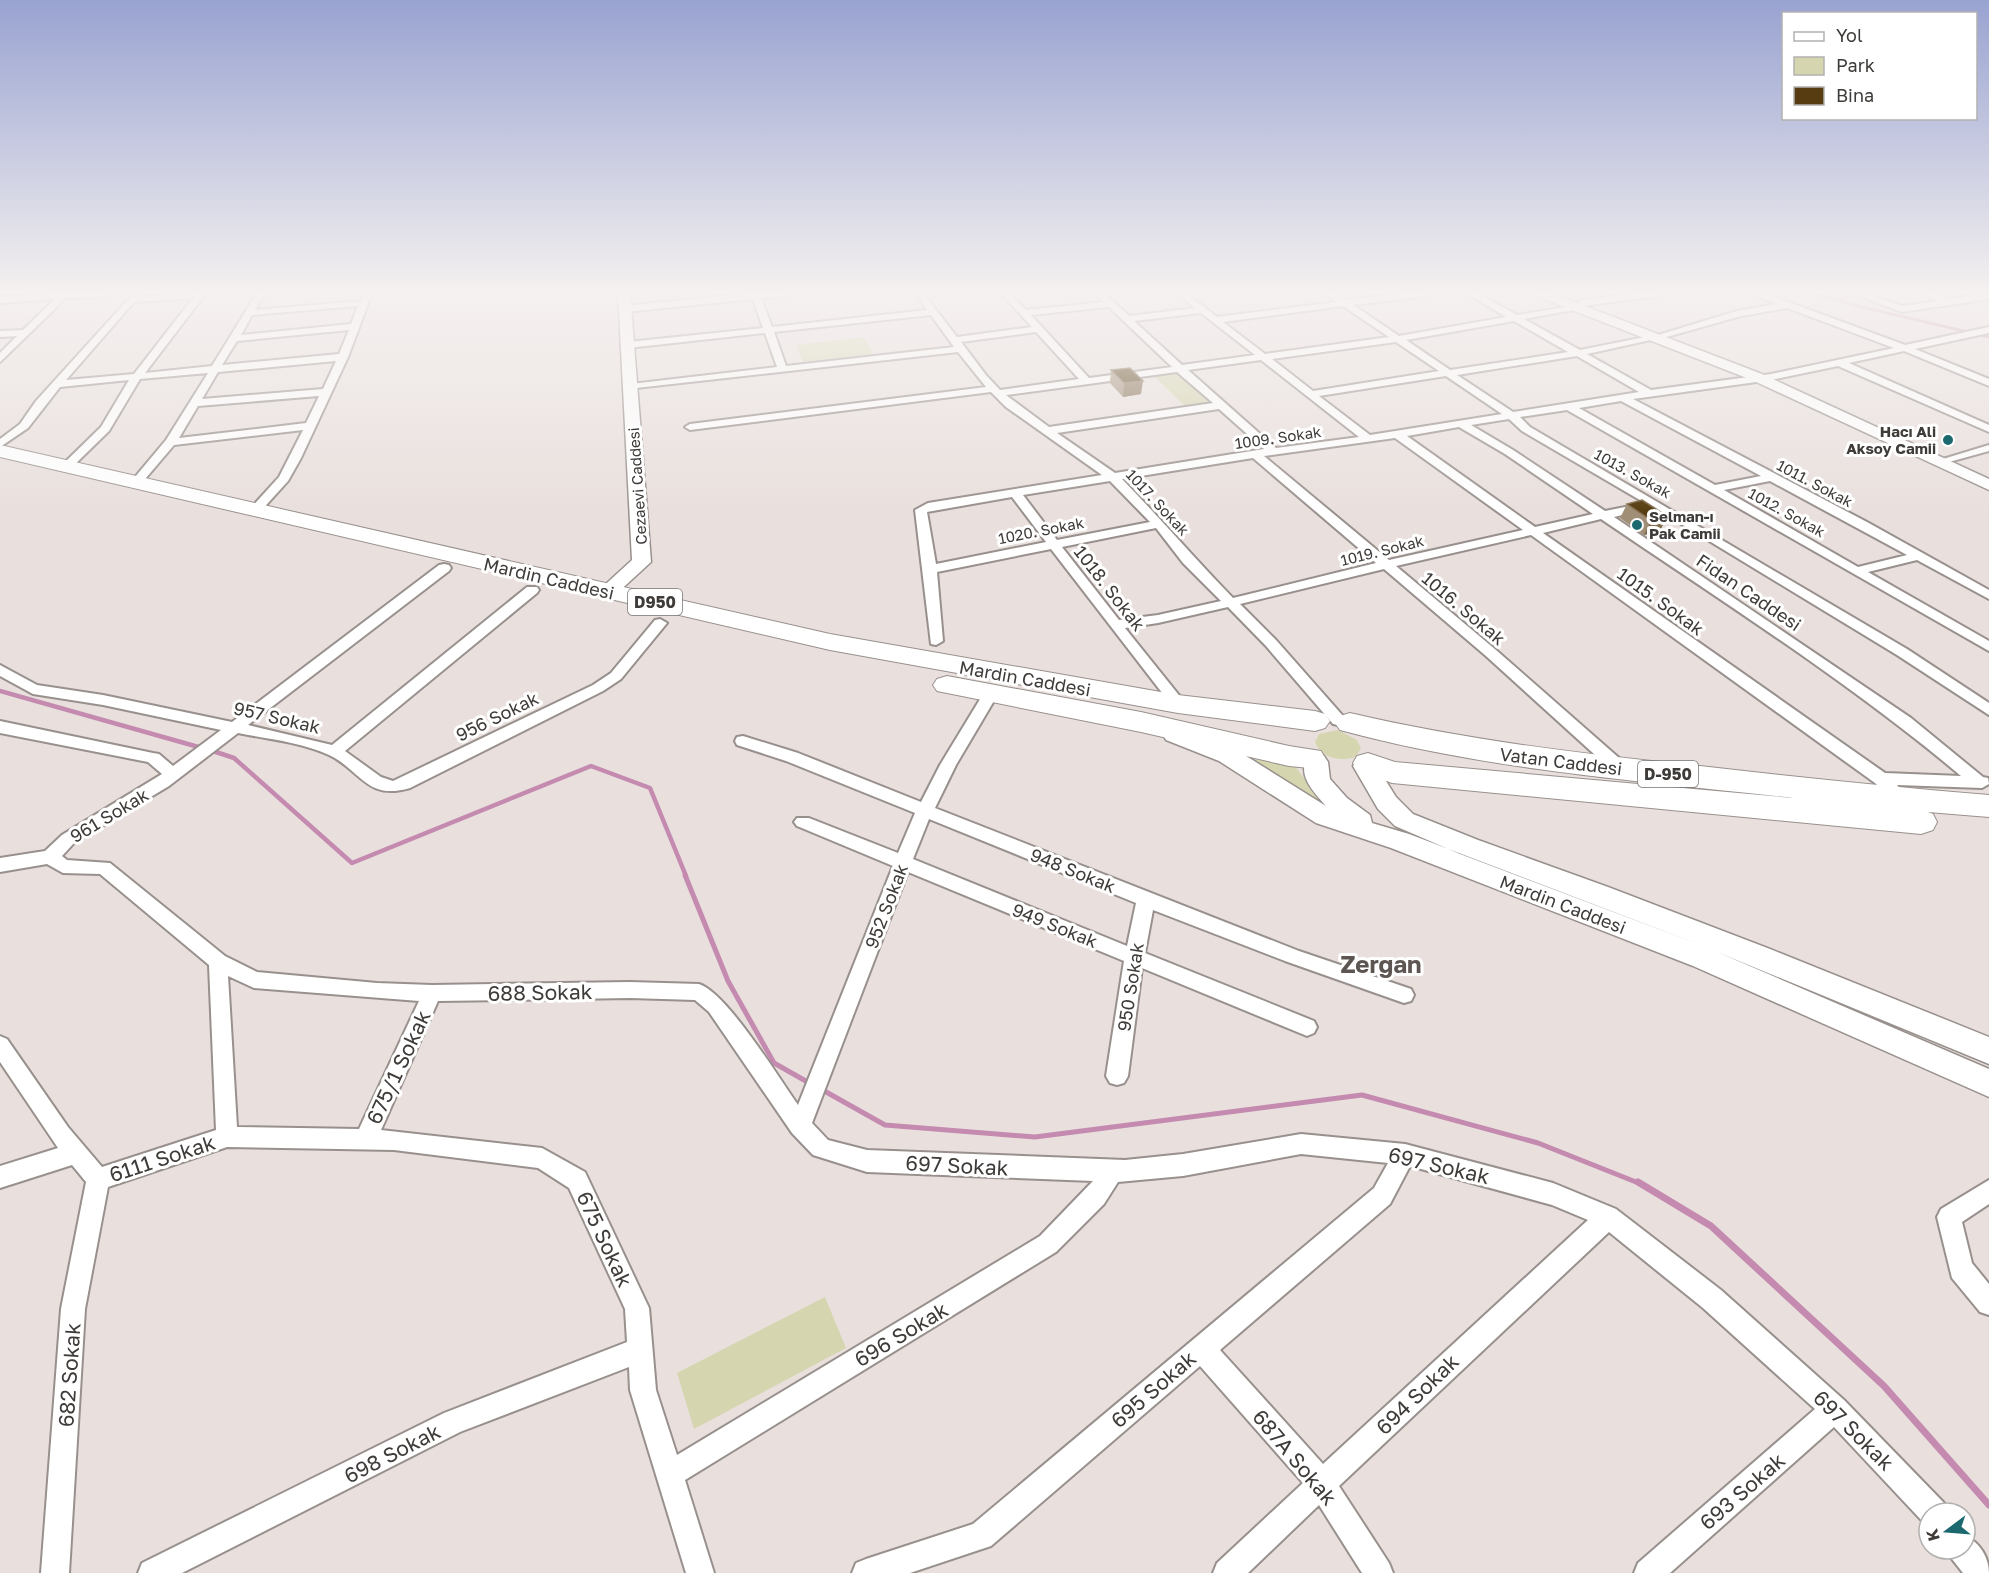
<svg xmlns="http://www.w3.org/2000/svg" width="1989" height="1573" font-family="'Golos Text',sans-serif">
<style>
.green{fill:#d5d5af}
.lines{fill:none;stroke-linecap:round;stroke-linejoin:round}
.stream-far3{stroke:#c48aaf;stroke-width:3}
.stream-far2{stroke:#c48aaf;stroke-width:4.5}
.stream-far1{stroke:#c48aaf;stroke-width:5}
.stream{stroke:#c48aaf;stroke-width:7}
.street-casing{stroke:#98908c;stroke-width:4}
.secondary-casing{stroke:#98908c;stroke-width:3}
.highway-casing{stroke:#98908c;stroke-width:2}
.street{fill:#fff;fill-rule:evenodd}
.secondary{fill:#fff;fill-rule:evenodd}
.highway{fill:#fff;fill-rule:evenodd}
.wall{fill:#a08e76}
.shaded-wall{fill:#826d4e}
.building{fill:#563c10;stroke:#826d4e;stroke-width:1.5}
.poi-dot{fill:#1b686e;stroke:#fff;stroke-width:2}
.labels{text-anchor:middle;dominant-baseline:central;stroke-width:6;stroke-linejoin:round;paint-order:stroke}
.far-poi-label{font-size:15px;font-weight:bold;fill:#3e3b39;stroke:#fff;text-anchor:end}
.far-street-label{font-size:15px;fill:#3e3b39;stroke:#fff}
.shield{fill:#fff;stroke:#787674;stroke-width:1.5}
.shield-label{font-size:16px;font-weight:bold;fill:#3e3b39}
.street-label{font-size:18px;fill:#3e3b39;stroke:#fff}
.near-street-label{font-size:21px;fill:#3e3b39;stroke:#fff}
.district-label{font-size:24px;font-weight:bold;fill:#5d5552;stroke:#fff}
</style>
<rect width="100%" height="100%" fill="#e9e0dd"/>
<path class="green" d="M864,337l9,17 -70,8 -7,-17z
M1177,372l32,30 -24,4 -32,-31z
M1338,730l19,10 4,9 -6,8c-15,5 -34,1 -40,-15l4,-8z
M1252,759l42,6 32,42 -53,-30z
M825,1297l21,51 -152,81 -17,-56z"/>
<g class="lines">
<path class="stream-far3" d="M1815,293l47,14 127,30"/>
<path class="stream-far2" d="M0,691l202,57
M210,750l24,8 118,105 239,-97 59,22 36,88"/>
<path class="stream-far1" d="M685,875l43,106 46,82 37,21
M819,1088l66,37 150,12 327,-42 176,48 103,41"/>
<path class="stream" d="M1638,1182l73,44 173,160 105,119"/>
<g class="street-casing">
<path id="street" d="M61,293h53l-4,3 -44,2 -66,64v-9l17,-17 -17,1v-6l23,-1 32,-31 -55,4v-6z
M134,293h8l-3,4 67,-4 -61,80 67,-7 45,-73h8l-10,17 106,-9 3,-8h8l-24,64 -47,101 -13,23 -29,32 -4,1 -6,-4 30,-33 24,-47 -129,15 -34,40 -4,2 -6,-4 36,-43 42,-67 -68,6 -31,52 -38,37 -4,1 -6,-3 40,-39 28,-47 -69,7 -32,41 -28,19v-8l20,-15 16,-23zM193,298l-59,76 -68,6 68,-78zM358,306l-7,18 -110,11 11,-20zM349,330l-10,24 -117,11 15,-24zM336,361l-13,28 -121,10 16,-27zM319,396l-13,27 -127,15 19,-32z
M751,293h38l-4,3 -24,2 11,29 155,-17 -12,-17h8l34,44 75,-10 -31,-34h8l17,17 78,-8 -9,-9h9l25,23 66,-8 -18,-15h9l31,24 119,-15 -11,-9h9l12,7 62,-7h21l-4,3 -72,9 46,31 107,-19 -39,-24h10l40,22 62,-10v4l-55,10 56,31 75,-15v4l-68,15 64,36 120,-16 123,-26 -107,-40 -46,8 -78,22 -5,-3 79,-24 40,-7 -16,-6 -1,-2 4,-3 141,52 84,-18v6l-74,16 74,30v7l-85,-35 -55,12 140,62v7l-151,-66 -67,14 -138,19 234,123 122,68v9l-72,-39 -49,12 121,69v10l-422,-241 -47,7 10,10 377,222 82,54v12l-92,-60 -247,-150 -2,4 -34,8 297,201 72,59 5,1 1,6 -7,4 -85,-3 12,15 -2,4c-14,4 -23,-12 -32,-21l-344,-248 -135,31 100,84 131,115 2,4 -2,4h-12l-129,-117 -102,-87 -144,35 36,36 67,76 3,4 -8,5 -5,-1 -67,-78 -38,-39 -70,16 -33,5 61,76 -3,3h-10l-122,-158 -114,23 6,69 -7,4 -5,-1 -16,-134 13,-7 174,-28 -96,-68 -15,-15 -301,38 -5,-3 5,-3 296,-37 -28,-35 -331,37 -1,-2 5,-3 146,-17 -12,-34 -137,15 -5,-3 5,-3 135,-14 -10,-29 -128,13 -5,-3 5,-3zM1343,306l46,31 -124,17 -42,-32zM1109,307l63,60 -83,11 -58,-63zM1201,313l54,42 -73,10 -48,-44zM931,315l23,32 -168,19 -12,-34zM1514,321l54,31 -118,18 -44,-30zM1036,332l43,47 -79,11 -14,-15 -25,-33zM1396,342l43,29 -126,20 -41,-32zM1577,356l62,36 -126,20 -56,-37zM1261,360l98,77 -83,11 -88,-78zM1177,372l36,31 -164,24 -43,-32zM1446,376l56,38 -132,21 -51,-39zM1621,401l140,75 -46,9 -136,-77zM1219,409l45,40 -149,24 -58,-40zM1509,419l13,12 123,72 -40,8 -92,-61 -42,-25zM1459,427l46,27 88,60 -58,13 -128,-91zM1395,438l128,92 -134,30 -125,-104zM1253,458l123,105 -143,35c-38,-39 -73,-80 -111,-119zM1110,481l40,41 -93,18 -34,-45zM1770,481l137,74 -49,12 -134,-77zM1012,497l34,45 -110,22 -9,-52zM1601,519c122,83 247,162 360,257l-76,-3 -342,-240zM1156,528l27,35 38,38 -63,14 -39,5 -57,-73z
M1641,293h21l-4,3 -76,10 -4,-3 4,-3z
M1851,293h11l41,13 36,-5 -17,-8h11l18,6 38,-6v6l-87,13z
M1989,445v6l-40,11 -6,-3z
M444,564l5,1 2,3 -2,3 -201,154 84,20 195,-158h10l2,3 -2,3 -192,158 36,26 12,4 200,-96 18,-12 44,-53 5,-1 7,4 -46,56 -18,12 -193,97c-44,13 -49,-18 -81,-33 -28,-13 -62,-16 -91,-22l-69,53 -95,57 -12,13 5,4 43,3 115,93 32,16 120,11 55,2 198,-3 69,2c28,9 79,93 99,121l95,-239 -96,-40 -3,-4 3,-4h12l89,35 17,-40 -129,-52 -49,-16 -2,-4 2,-4 6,-1 55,17 123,49 19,-37 45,-74h10l3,3 -42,71 -21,43 364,143 112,38 3,6 -3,6 -7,2 -119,-42 -132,-51 -8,43 169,68 3,6 -3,6 -7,3 -165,-68 -14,108 -4,7 -7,2 -7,-2 -4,-7 18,-115 -216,-89 -96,251 16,17 39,10 258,10 58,-6 118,-20 104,10 148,39 63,26 105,81 123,110 100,103 4,10h-19v12l-5,-2 -90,-96 -164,146h-36l4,-10 177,-154 -112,-101 -94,-76 -270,254 50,77 4,10h-31l-43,-68 -71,68h-35l4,-10 86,-80 -103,-117 -209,180 -81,27h-58l4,-10 10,-4 107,-35 401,-336 14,-25 -87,-9 -118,22 -65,6 -14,22 -48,48 -371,228 29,93h-28l-56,-183 -1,-23 -169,65 -278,141h-44l4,-10 302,-150 183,-71 -2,-33 -56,-121 -31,-20 -144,-18 -167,-3 -119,40 -23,122 -16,264h-28l20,-264 25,-127 -14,-17 -72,23v-22l58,-18 -58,-86v-26l7,3 61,88 34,40 114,-37 -7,-165 -109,-91 -37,-1 -16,-9 -47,8v-14l45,-7 17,-16 100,-61 -14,-12 -148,-29v-12l153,32 6,1 14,12 48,-36 -118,-25 -70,-11 -33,-18v-11l37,20 66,10 129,27 207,-157zM929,819l207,84 -9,43 -214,-87zM228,976l26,12 165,13 -60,128 -122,-2zM630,998l65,2 14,12 83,121 21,22 54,17 226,9 -53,55 -363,219 -21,-65 -7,-82 -64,-136 -43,-24 -161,-18 57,-129zM1410,1166l142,39 36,15 -265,244 -103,-114 170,-146z
M1989,1180v24l-27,18 10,41 17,21v31l-9,-3 -28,-34 -15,-61 4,-8z
M1965,1536c15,6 24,22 24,37h-26l-11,-14 -4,-10h17z"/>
</g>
<g class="secondary-casing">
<path id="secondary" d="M618,293h12l21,269 -37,34h-14l-3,-4 35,-32z
M1535,293h16l211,81 227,105v11l-237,-110 -216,-84z
M1174,727l61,22 91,57c-12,-14 -30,-31 -18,-50l8,-2 8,2 4,6 2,17 17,19 23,17 2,8 37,11 297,113 -246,-93 -65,-28 -17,-17 -25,-43 4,-6 8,-2 8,2 23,37 17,17 65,26 130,47 162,62 219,88v27l-272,-112 272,117v28l-296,-131 -302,-118 -75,-25 -97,-62 -53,-21 -3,-5 3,-5z"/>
</g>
<g class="highway-casing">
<path id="highway" d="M0,445l830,189 348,61 137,16 10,3 5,7 -5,7 -10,3 -137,-18 -348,-63 -830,-193z
M947,676l194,36 148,34 32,5 4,7 -4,7 -11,3 -21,-2 -148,-34 -204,-41 -4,-6 4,-6z
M1350,713c116,27 232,41 350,53 96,11 192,21 289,29v22l-61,-5 5,2 4,8 -4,8 -12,4 -529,-51 -35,-13 -4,-7 4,-7 11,-3 27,9 398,36c-152,-17 -306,-28 -453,-68l-5,-7 5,-7z"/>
</g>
<use href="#street" class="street"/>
<use href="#secondary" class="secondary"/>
<use href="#highway" class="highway"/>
</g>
<path class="wall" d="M1111,370l30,24 -18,3 -13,-14z
M1627,504l40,12 -7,15 -16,4 -24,-17z"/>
<path class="shaded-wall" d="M1143,381l-2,13 -18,3 1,-14z
M1667,516l-7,15 -16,4 7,-15z"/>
<path class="building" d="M1130,368l13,13 -19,2 -13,-13z
M1642,500l25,16 -16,4 -24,-16z"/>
<linearGradient id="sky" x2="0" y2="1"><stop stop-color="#99a3d1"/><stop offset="0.57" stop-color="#f5f1f0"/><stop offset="1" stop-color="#f5f1f0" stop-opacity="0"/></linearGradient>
<rect width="1989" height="513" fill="url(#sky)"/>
<g class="poi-dot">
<circle cx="1948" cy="440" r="6"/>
<circle cx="1637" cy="525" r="6"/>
</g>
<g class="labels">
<g class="far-poi-label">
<text x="1936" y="431">Hacı Ali<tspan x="1936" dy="17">Aksoy Camii</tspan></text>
<text x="1649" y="516" text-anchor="start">Selman-ı<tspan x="1649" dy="17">Pak Camii</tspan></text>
</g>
<g class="far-street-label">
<text transform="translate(1278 437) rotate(-8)">1009. Sokak</text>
<text transform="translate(1633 473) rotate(29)">1013. Sokak</text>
<text transform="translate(1815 483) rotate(28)">1011. Sokak</text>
<text transform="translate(637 486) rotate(-94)">Cezaevi Caddesi</text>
<text transform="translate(1158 502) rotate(47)">1017. Sokak</text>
<text transform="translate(1787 512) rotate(29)">1012. Sokak</text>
<text transform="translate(1041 530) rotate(-11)">1020. Sokak</text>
<text transform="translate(1382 550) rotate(-14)">1019. Sokak</text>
</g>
<g class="shield">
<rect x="628" y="589" width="54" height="26" rx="4.5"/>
<rect x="1638" y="761" width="60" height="26" rx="4.5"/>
</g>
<g class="shield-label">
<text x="655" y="602">D950</text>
<text x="1668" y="774">D-950</text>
</g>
<g class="street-label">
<text transform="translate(549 578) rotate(13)">Mardin Caddesi</text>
<text transform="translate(1110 588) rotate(52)">1018. Sokak</text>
<text transform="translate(1749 592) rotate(34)">Fidan Caddesi</text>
<text transform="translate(1661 601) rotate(36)">1015. Sokak</text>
<text transform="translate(1464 608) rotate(40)">1016. Sokak</text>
<text transform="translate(1025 678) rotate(10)">Mardin Caddesi</text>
<text transform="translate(497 716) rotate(-26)">956 Sokak</text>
<text transform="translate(277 717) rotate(13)">957 Sokak</text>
<text transform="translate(1561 761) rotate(7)">Vatan Caddesi</text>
<text transform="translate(109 815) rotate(-31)">961 Sokak</text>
<text transform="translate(1073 870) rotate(22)">948 Sokak</text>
<text transform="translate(1563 904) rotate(21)">Mardin Caddesi</text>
<text transform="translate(886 906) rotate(-69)">952 Sokak</text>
<text transform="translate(1055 925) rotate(22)">949 Sokak</text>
<text transform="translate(1130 987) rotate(-81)">950 Sokak</text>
</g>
<g class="near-street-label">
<text transform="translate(540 992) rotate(-1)">688 Sokak</text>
<text transform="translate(398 1067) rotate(-65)">675/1 Sokak</text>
<text transform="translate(162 1158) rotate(-18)">6111 Sokak</text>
<text transform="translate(957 1165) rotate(3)">697 Sokak</text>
<text transform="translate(1439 1165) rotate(13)">697 Sokak</text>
<text transform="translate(605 1239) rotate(65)">675 Sokak</text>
<text transform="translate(901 1334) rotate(-31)">696 Sokak</text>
<text transform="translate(69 1375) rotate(-86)">682 Sokak</text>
<text transform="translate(1153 1389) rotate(-41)">695 Sokak</text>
<text transform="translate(1417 1394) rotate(-44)">694 Sokak</text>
<text transform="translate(1854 1430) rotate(45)">697 Sokak</text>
<text transform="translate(392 1453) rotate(-27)">698 Sokak</text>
<text transform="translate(1295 1457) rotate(50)">687A Sokak</text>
<text transform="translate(1742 1491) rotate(-41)">693 Sokak</text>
</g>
<g class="district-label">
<text x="1381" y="963">Zergan</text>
</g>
</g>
<rect x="1782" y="12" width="195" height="108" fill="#ffffff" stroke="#b2b1b0" stroke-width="1.5"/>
<rect x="1794" y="32" width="30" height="9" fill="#ffffff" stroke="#b2b1b0" stroke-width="1.5"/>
<text x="1836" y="42" font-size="18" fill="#3e3b39">Yol</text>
<rect x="1794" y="57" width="30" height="18" fill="#d5d5af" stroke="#b2b1b0" stroke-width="1.5"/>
<text x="1836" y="72" font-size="18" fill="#3e3b39">Park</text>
<rect x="1794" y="87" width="30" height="18" fill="#563c10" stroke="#b2b1b0" stroke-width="1.5"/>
<text x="1836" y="102" font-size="18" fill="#3e3b39">Bina</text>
<g transform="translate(1947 1531) rotate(254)"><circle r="28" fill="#ffffff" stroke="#b2b1b0" stroke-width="1.5"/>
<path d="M0-4.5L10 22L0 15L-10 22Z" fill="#1b686e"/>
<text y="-9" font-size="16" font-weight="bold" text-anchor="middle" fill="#3e3b39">K</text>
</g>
</svg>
